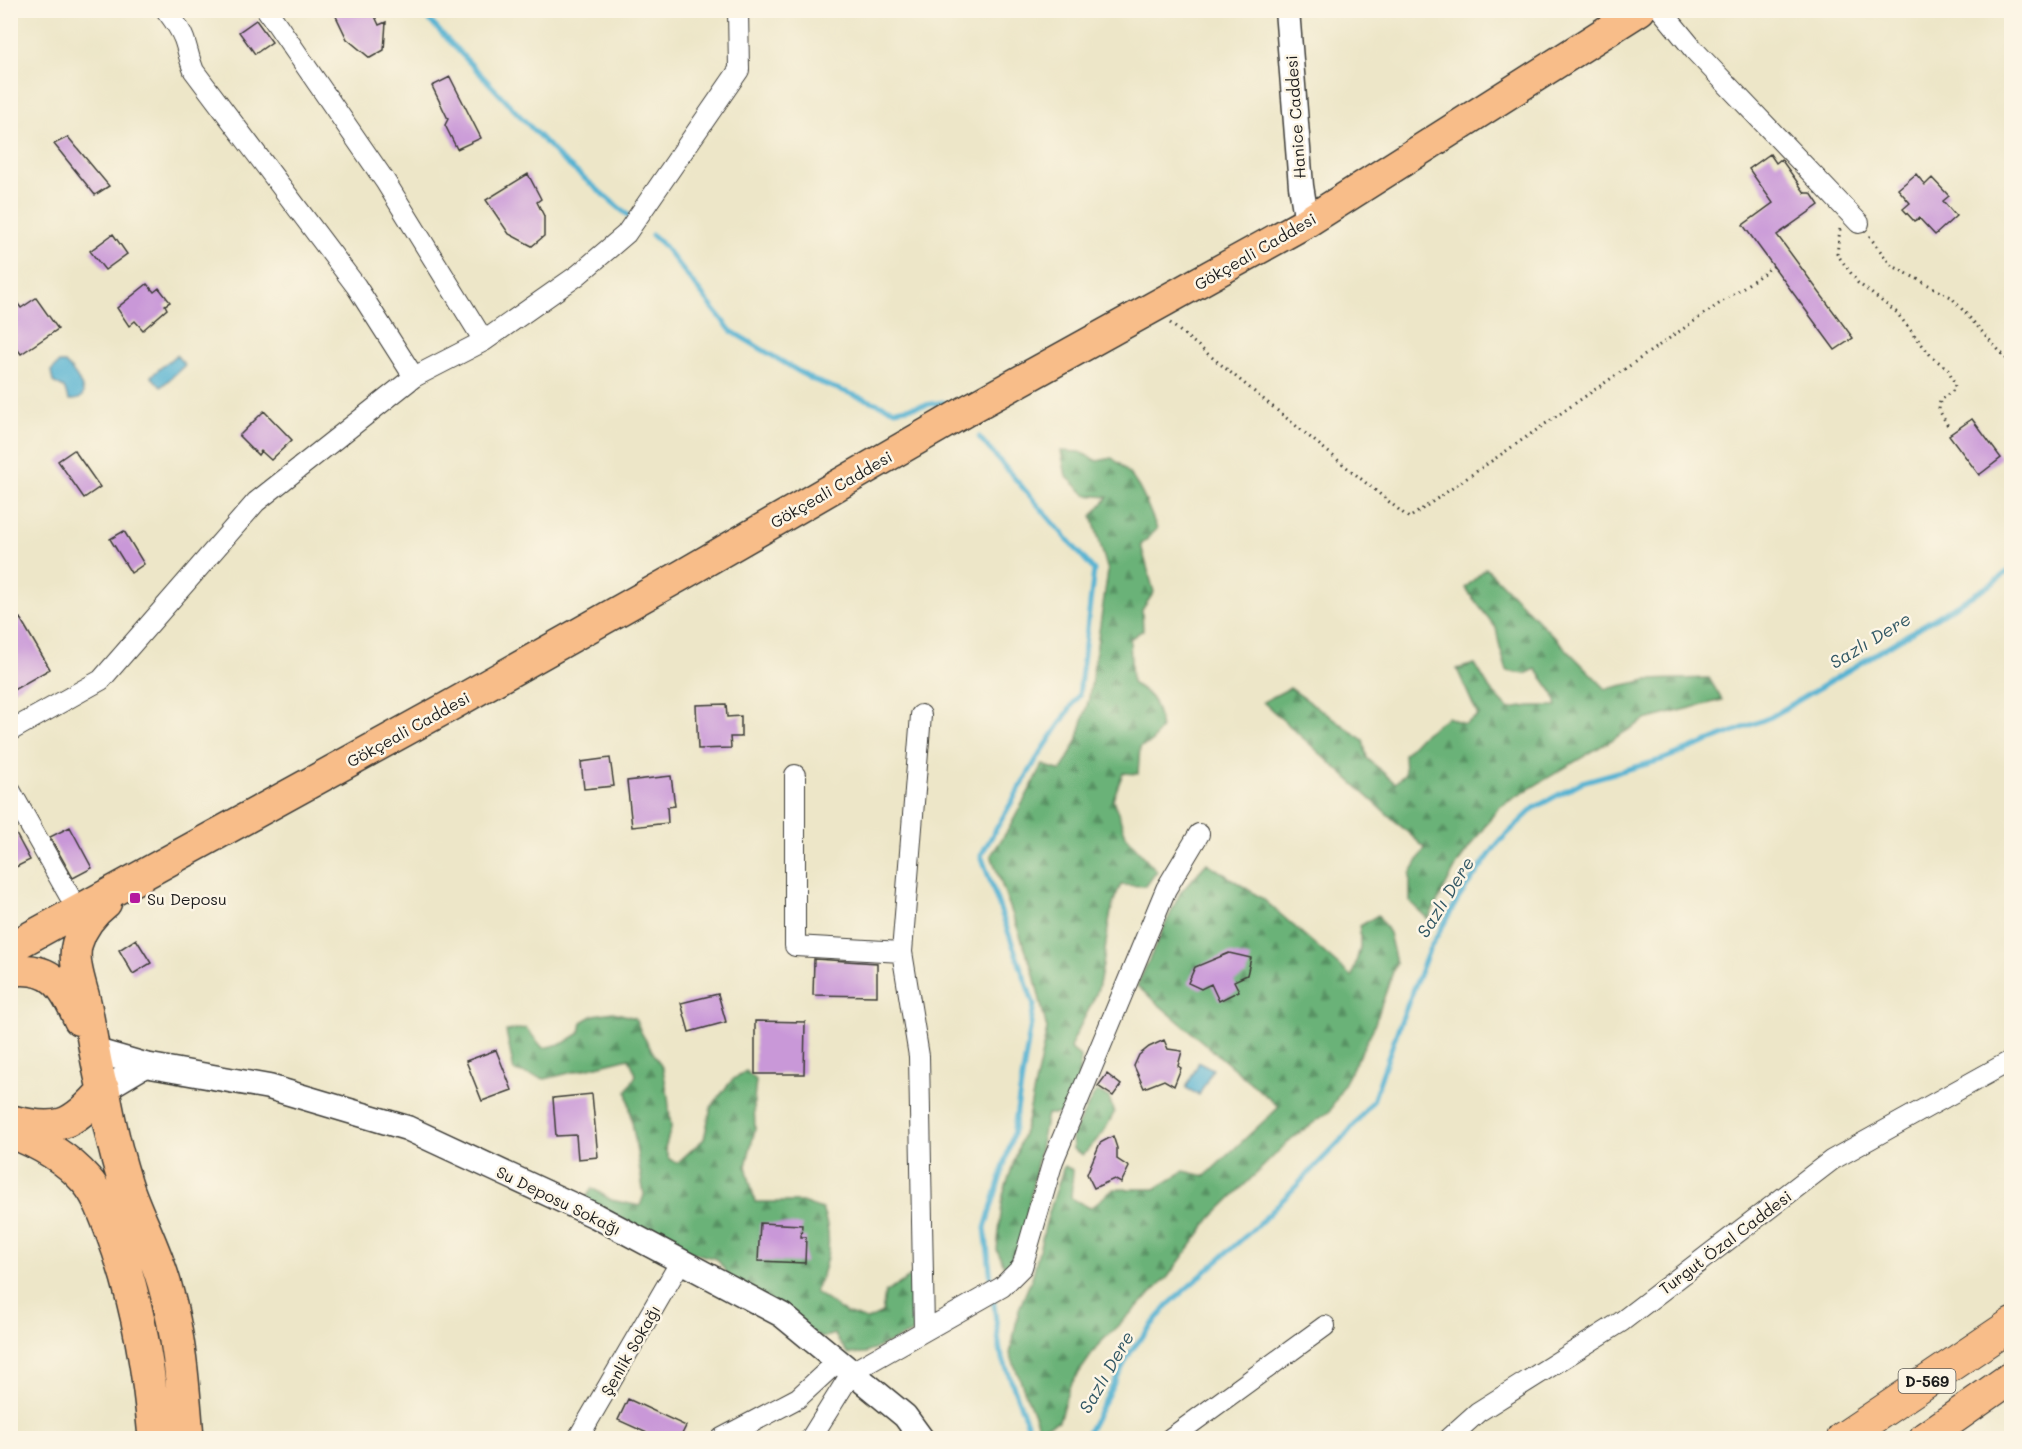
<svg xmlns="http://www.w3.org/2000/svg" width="2022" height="1449" font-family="Mali,sans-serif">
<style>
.forest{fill:url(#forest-firs);stroke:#43674a;stroke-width:1.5}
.water{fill:#54b2d2;stroke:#386777;stroke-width:1.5}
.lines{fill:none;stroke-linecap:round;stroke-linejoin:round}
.stream{stroke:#54b2d2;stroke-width:5}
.building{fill:#c998d8}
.minor-casing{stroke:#3b3a36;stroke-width:22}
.tertiary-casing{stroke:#3b3a36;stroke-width:27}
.primary-casing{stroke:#3b3a36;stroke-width:33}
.trunk-casing{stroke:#3b3a36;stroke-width:34}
.motorway-casing{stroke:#3b3a36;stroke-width:36}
.path{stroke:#3b3a36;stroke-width:3;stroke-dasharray:1.5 4.5;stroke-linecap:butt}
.minor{stroke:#fff;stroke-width:20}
.tertiary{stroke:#fff;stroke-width:24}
.primary{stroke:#f8bd89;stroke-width:30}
.trunk{stroke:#f8bd89;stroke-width:32}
.motorway{stroke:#f8bd89;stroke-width:33}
.poi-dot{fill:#b5179e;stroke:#fcf5e5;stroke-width:2}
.labels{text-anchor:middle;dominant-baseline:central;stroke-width:5;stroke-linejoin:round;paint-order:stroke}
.shield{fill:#fcf5e5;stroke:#5f5d58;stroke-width:1.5}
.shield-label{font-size:15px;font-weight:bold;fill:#1c1c1c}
.street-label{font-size:16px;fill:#1c1c1c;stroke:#fcf5e5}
.poi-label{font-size:16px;fill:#1c1c1c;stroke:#fcf5e5;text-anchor:start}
.water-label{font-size:18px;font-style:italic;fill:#325865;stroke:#fcf5e5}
</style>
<defs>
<pattern id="forest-firs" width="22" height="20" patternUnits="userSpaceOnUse" patternTransform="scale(1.5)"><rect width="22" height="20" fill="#6ab278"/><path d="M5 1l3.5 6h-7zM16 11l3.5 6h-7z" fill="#569062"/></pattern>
</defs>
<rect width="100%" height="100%" fill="#fcf5e5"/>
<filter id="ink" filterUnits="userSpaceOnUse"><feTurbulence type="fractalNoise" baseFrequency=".0167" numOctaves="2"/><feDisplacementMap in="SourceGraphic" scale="12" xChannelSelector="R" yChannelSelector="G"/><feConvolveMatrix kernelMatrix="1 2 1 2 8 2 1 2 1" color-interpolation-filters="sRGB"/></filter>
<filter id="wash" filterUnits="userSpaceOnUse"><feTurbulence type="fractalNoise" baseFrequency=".008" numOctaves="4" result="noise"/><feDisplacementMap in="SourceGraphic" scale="24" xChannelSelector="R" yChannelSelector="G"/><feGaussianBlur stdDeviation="1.35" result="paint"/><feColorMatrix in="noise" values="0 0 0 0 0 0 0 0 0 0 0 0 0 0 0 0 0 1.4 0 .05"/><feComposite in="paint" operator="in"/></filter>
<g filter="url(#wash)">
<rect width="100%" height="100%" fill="#ede6c8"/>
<path class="forest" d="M1061,451l19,1 17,9 15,-3c26,18 34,43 45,71l-16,16 13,47 -12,18 1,20 -13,9 2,44c22,12 25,21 29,45l-10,15 -11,4 -2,27 -15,-1 -10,26 14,39 30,33 -11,15 -25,-1c-18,32 -12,74 -25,109 -7,17 -19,36 -26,54l11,9 -3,24 -17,33h-14l-29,145 -10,15 -11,-24 6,-55 24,-73 20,-93 -14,-58 -42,-116 17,-25 35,-65 18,6 16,-30 12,-43 19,-127 -16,-55 16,-19 -22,-2 -20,-19z
M1486,568l120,121 41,-9 62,-2 13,22 -77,20 -146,87 -41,56 -30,56 -18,-17v-28l15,-26 -162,-146 27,-14 73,52 4,18 28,25 10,-9 -1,-20 18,-19 25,-18 18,7 13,-8 -21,-47 18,-5 15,25 19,20 21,-3h27l-3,-12 -18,-25 -11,5 -18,-3 -7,-23 -4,-20 -31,-40z
M1207,863l56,36 89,78 8,-29v-22l18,-11 11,18 7,30 -23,66 -43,82 -39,28 -80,79 -43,59 -69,67 -30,43 -10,34 -20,7 -29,-74 9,-45 13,-31 15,-59 17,-53 9,4 -2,28 19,10 24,-19h41l29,-18 21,5 74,-69 -142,-121 43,-93z
M613,1012l22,6 7,16 21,35 5,27 3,32 -6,20 4,11 8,4 27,-24 7,-32 21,-27 14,-9 10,9 -2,21 1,28 -9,37 9,36h47l20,7c12,29 6,55 -7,83l31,21 21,7 15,-7 3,-20 31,-20 8,38 -12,22 -46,20 -18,1 -14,-20 -12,4 -88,-55 -17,-24 -27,-7 -106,-51 8,-13 19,12 29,6 4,-11 -17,-104 9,-16 -7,-17 -84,21 -31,-8 -8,-40 20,-3 17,20 21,-5 16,-10 2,-11 12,-7z
M1096,1091l13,6 5,16 -11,20 -20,22 -10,-6 -1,-13z"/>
<path class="water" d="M176,355l9,10 -24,22 -10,-11z
M59,363h6c9,9 33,39 4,37l-5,-12 -11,-6 -2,-11z
M1199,1062l14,7 -14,26 -13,-7z"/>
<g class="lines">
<path class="stream" d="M423,10l6,10 131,138 70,59
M652,235l11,10 68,86 82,49 82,30 48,-8 8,8
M979,437l115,133 -15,125 -43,65 -55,95 53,150 -21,130 -28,93 7,60
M993,1297l7,54 27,72 8,15
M1085,1438l46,-87 38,-47 90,-80 86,-88 28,-35 25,-72 31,-79 29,-51 40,-56 36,-35 48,-26 79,-22 110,-43 222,-134 19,-15"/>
</g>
<g id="blocks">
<path class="building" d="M333,10h39l7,15 7,-3 -2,28 -14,8 -23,-19z
M256,20l16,22 -17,12 -16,-22z
M450,77l31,61 -24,11 -12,-24 3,-6 -16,-33z
M68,137l41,49 -14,9 -41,-51z
M1770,154l6,9 5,-4 24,34h6l8,12 -42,30 76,103 -18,12 -92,-125 30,-22 -24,-34z
M528,174l13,25 -4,3 7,14v20l-12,10 -23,-12 -23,-34z
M1916,174l9,11 7,-7 17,18 -6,5 13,15 -21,19 -16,-17 -5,3 -11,-12 7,-6 -12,-14z
M113,234l14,20 -22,16 -15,-19z
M147,284l7,8 5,-4 11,14 -5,3 2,4 -24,21 -8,-9 -6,5 -12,-18z
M10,293l11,15 15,-10 22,31 -37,25 -11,-15z
M264,411l28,29 -21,20 -10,-9 -3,4 -19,-19z
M1972,419l29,39 -22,17 -30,-40z
M74,450l26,37 -16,11 -26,-37z
M124,531l20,33 -13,9 -21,-34z
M20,618l30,51 -40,23v-69z
M726,704l1,13 14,-1v21h-11l1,11 -33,1 -2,-44z
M610,758l4,28 -30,3 -3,-27z
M671,776l4,30 -8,1 1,16 -36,4 -5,-46z
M10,823l20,37 -20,10z
M70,827l22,41 -19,10 -23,-41z
M136,939l15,24 -18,11 -14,-24z
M1229,953l22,5 -4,17 -13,6 5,10 -20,10 -8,-17 -10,5 -13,-6 7,-16z
M814,959l63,4v33l-64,-1z
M718,994l8,28 -37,10 -8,-29z
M755,1021l50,1 -1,52h-49z
M1164,1040l4,9 14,2 -4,15 3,2 -7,18 -10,-6 -20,8 -10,-22 5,-11 10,-8z
M496,1050l16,40 -30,11 -16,-40z
M1107,1074l14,11 -8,11 -15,-10z
M592,1094l6,63 -20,2 -2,-24 -20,1 -3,-38z
M1113,1136l4,12v11l12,8 -8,16 -7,-4 -20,9 -7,-14 13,-31z
M760,1223l42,2 -1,12h5l-1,26 -47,-2z
M628,1399l58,27 -6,12h-22l-40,-18z"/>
</g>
</g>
<g filter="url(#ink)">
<use href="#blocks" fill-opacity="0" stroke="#3b3a36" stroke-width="1.5"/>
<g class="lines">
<g class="minor-casing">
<path id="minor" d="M166,10c7,9 14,18 18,29 4,11 5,20 10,32l162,215 58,91
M267,10l118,171 99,160
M1661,10l33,40 165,173
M921,715l-19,237 17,104 5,275
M10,731l91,-51 155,-178 158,-125 70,-36 94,-66 48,-41 113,-164 -1,-60
M795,775v171l107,6
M10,790l68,121
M578,1438l103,-177
M722,1438l76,-40 40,-37
M811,1438l41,-66 150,-85 20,-20 31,-106 113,-272 33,-55
M1171,1438l154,-112
M1449,1438l29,-26 143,-90 211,-162 180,-100"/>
</g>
<g class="tertiary-casing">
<path id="tertiary" d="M1287,10l14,176 6,36
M93,1050l52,15 124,22 138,41 189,88 186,99 123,101 16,22
M103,1090l42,-25"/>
</g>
<g class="primary-casing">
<path id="primary" d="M10,948l438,-241 234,-132 284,-164 341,-189 333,-212
M10,971c41,-6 54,14 69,49
M10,1120c47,12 61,7 93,-30 -8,-28 -11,-57 -17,-86 -4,-18 -14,-42 -9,-60 5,-17 15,-30 29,-41"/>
</g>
<g class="trunk-casing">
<path id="trunk" d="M1843,1438l169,-114
M1925,1438l87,-61"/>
</g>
<g class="motorway-casing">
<path id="motorway" d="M103,1090c6,33 13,66 24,98 12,34 30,66 39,102 14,49 17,98 21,148
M10,1131c29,11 56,26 76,49 12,13 19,33 25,49 26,67 38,138 44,209"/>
</g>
<path class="path" d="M1840,229l-3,25 21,29 38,29 36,45 16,12 7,15 -1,6 -14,10 -1,10 9,16
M1869,236l22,29 60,32 61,68
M1170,323l239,195 365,-252"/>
<use href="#minor" class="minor"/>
<use href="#tertiary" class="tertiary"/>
<use href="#primary" class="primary"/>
<use href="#trunk" class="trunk"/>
<use href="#motorway" class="motorway"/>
</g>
</g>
<rect class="poi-dot" x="129" y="892" width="12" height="12" rx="3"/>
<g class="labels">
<rect class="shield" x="1898.5" y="1369" width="57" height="24" rx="4.5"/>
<g class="shield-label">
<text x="1927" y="1381">D-569</text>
</g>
<g class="street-label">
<text transform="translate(1295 117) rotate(-94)">Hanice Caddesi</text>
<text transform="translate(1255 251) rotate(-30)">Gökçeali Caddesi</text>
<text transform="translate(831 489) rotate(-30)">Gökçeali Caddesi</text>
<text transform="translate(408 729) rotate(-29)">Gökçeali Caddesi</text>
<text transform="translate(559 1200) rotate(26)">Su Deposu Sokağı</text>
<text transform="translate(1725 1242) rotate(-37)">Turgut Özal Caddesi</text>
<text transform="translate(630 1350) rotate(-60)">Şenlik Sokağı</text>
</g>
<g class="poi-label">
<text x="147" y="898">Su Deposu</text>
</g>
<g class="water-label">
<text transform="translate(1870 640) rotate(-31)">Sazlı Dere</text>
<text transform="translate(1445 897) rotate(-58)">Sazlı Dere</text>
<text transform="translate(1106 1372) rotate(-60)">Sazlı Dere</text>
</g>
</g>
<rect width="2022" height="1449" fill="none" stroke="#fcf5e5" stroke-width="36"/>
</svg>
